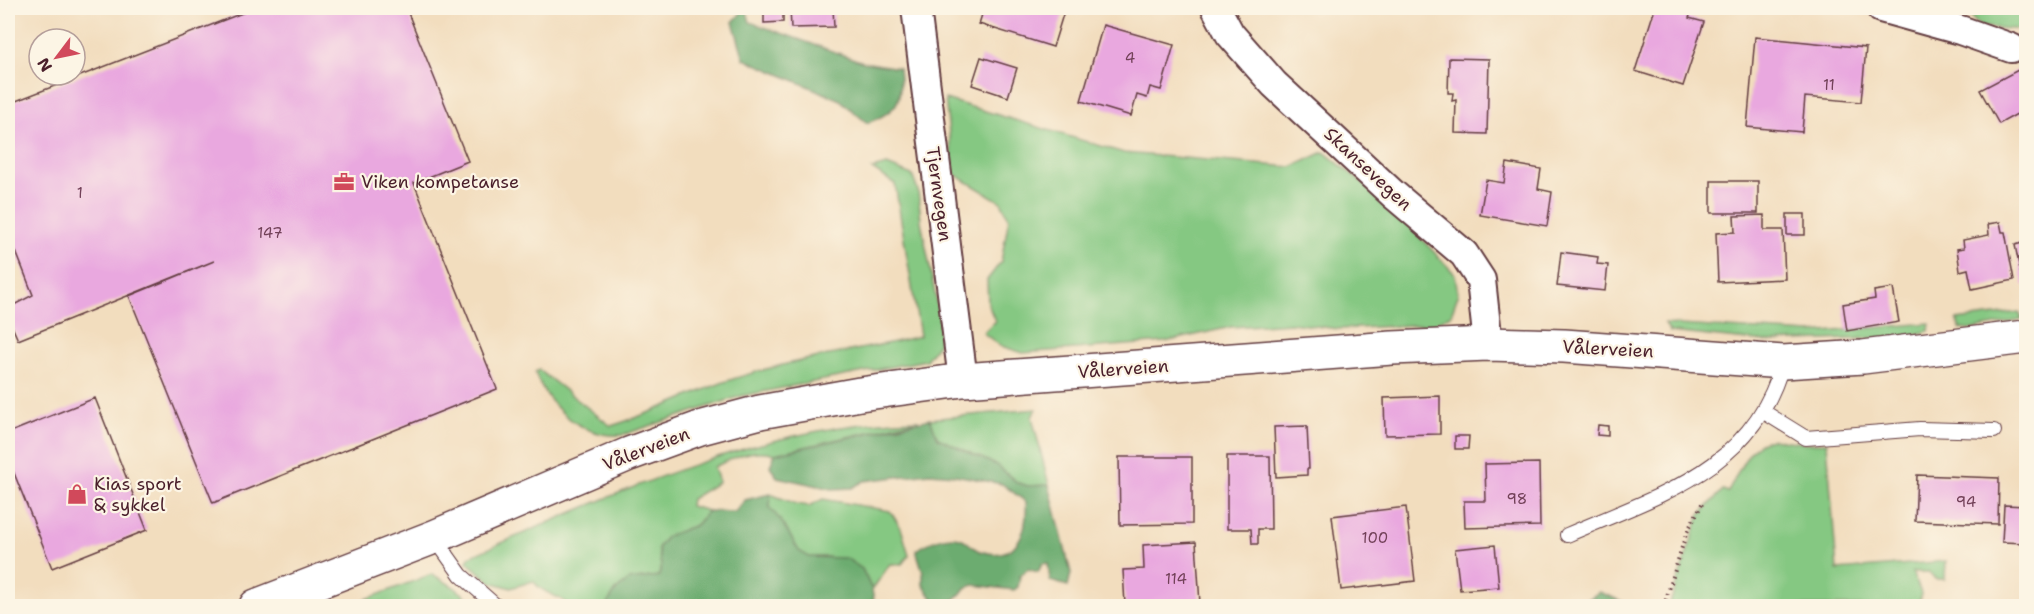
<svg xmlns="http://www.w3.org/2000/svg" width="2034" height="614" font-family="'Shantell Sans',sans-serif">
<style>
.green{fill:#85c882;stroke:#687456;stroke-width:1.5}
.forest{fill:#6cac70;stroke:#5b664e;stroke-width:1.5}
.building{fill:#e9a8df}
.lines{fill:none;stroke-linecap:round;stroke-linejoin:round}
.service-casing{stroke:#633c41;stroke-width:16}
.minor-casing{stroke:#633c41;stroke-width:32}
.tertiary-casing{stroke:#633c41;stroke-width:36}
.path{stroke:#633c41;stroke-width:4;stroke-dasharray:1.5 4.5;stroke-linecap:butt}
.service{stroke:#fff;stroke-width:14}
.minor{stroke:#fff;stroke-width:28}
.tertiary{stroke:#fff;stroke-width:33}
.labels{text-anchor:middle;dominant-baseline:central;stroke-width:4.5;stroke-linejoin:round;paint-order:stroke}
.number-label{font-size:15px;fill:#724158}
.street-label{font-size:18px;fill:#4a1f2b;stroke:#fcf5e5}
.poi-label{font-size:18px;fill:#4a1f2b;stroke:#fcf5e5;text-anchor:start}
</style>
<rect width="100%" height="100%" fill="#fcf5e5"/>
<filter id="ink" filterUnits="userSpaceOnUse"><feTurbulence type="fractalNoise" baseFrequency=".0167" numOctaves="2"/><feDisplacementMap in="SourceGraphic" scale="12" xChannelSelector="R" yChannelSelector="G"/><feConvolveMatrix kernelMatrix="1 2 1 2 8 2 1 2 1" color-interpolation-filters="sRGB"/></filter>
<filter id="wash" filterUnits="userSpaceOnUse"><feTurbulence type="fractalNoise" baseFrequency=".008" numOctaves="4" result="noise"/><feDisplacementMap in="SourceGraphic" scale="24" xChannelSelector="R" yChannelSelector="G"/><feGaussianBlur stdDeviation="1.35" result="paint"/><feColorMatrix in="noise" values="0 0 0 0 0 0 0 0 0 0 0 0 0 0 0 0 0 1.4 0 .05"/><feComposite in="paint" operator="in"/></filter>
<g filter="url(#wash)">
<rect width="100%" height="100%" fill="#f2ddbe"/>
<path class="green" d="M1961,8h65v22l-45,-3z
M945,99l179,54 168,14 32,-15 62,50 69,72 3,21 -7,20 -19,9 -93,5 -48,-6 -60,4 -66,15 -142,11 -22,-7 -18,-13 12,-12 -7,-17 -1,-24 14,-18 8,-44 -8,-16 -47,-28z
M887,165l25,10 6,16 3,30 18,94v28l-13,17 -185,36 -119,39c-39,3 -74,-27 -87,-63l4,-2 72,56c41,-12 77,-31 116,-45 63,-22 129,-29 193,-45l-25,-152 -23,-15z
M2019,312l3,8 -53,10 -9,-1 -3,-9z
M1930,323l-1,8 -22,6 -140,5 -97,-10 -5,-8 146,9z
M1036,409l-4,8 17,68 -21,1 -10,-3 -22,-18 -59,-27 -7,-19z
M919,420l-144,34c-22,-7 -42,4 -61,13l5,15 -28,17 -1,7 18,5 -12,14 -29,11 -9,12 3,17 -2,11 -30,4 -13,10 -10,16h-37c-11,-13 -23,-9 -36,-25l-22,7 -20,-6 -24,-20 2,-5c142,-61 293,-134 450,-137z
M1772,439l32,4h23l10,127 109,-9 -1,18h-10l-6,-7h-17l9,21 -2,13h-250l31,-91 23,-25 5,2c11,-19 20,-50 44,-53z
M770,494l27,10 12,2 14,-7 67,12 11,17 8,27 -7,9h-12l-18,26 -10,-21 -34,-12h-19l-11,-6 -28,-43z
M432,574l22,13 24,19h-130z"/>
<path class="forest" d="M740,8h6l4,14 113,40 36,6c4,33 0,43 -32,55l-27,-23 -96,-41 -11,-37 8,-9z
M930,419l8,19 58,27 22,18 10,3 21,-1 22,88 -3,13 -18,-5 -2,-18 -6,1 -4,8 -10,-3 -8,7 -2,11 -4,3 -40,-5 -9,3c-8,12 -15,16 -30,14l-12,-17v-13l-7,-22c12,-7 29,-16 44,-12 7,2 12,10 20,13 37,12 48,-19 46,-49l-24,-18 -47,-9 -25,-2 -66,8 -12,7 -20,1 -55,-12 -7,-11 5,-12z
M770,494v14l12,14 17,29 10,6 37,1 16,11 10,21 3,16h-269l10,-16 13,-10 30,-4 2,-11 -3,-17 9,-12 29,-11 12,-14 27,1 10,-12z
M1599,592l34,14h-82l36,-6z"/>
<g id="blocks">
<path class="building" d="M255,8h151l62,153 -54,22 83,206 -284,114 -84,-207 85,-35 -196,79 -10,-23v-9l25,-13 -25,-64v-127z
M764,8h19v14l-19,1z
M790,8h43l1,19 -43,1z
M984,8h81l-12,39 -74,-23z
M1655,8h38l-4,10 15,4 -21,64 -48,-15z
M1103,25l71,20 -13,45 -11,-3 -3,11 -10,-3 -6,21 -50,-15z
M1755,37l111,11 -5,54 -56,-5 -3,35 -55,-5z
M981,57l36,11 -9,29 -36,-12z
M1449,58l40,1 -2,75 -32,-1 1,-33 -4,1 1,-8h-5z
M2020,69l6,11v29l-27,15 -19,-34z
M1507,163l34,6 -3,20 14,3 -5,34 -67,-11 6,-35 18,3z
M1711,181h47v32h-47z
M1787,214h18v21h-18z
M1764,215v15h19l2,49 -67,3 -2,-49 19,-1 -1,-16z
M2000,222l2,10h3l9,48 -42,9 -4,-20 -8,2 -3,-22 7,-1 -1,-8 26,-5 -1,-11z
M2026,242v43h-3l-8,-40z
M1561,252l37,5 -1,7 11,1 -3,26 -48,-5z
M1893,288l6,34 -52,9 -4,-27 32,-5 -1,-8z
M1440,396v38l-55,1 -1,-37z
M95,398l52,132 -95,38 -44,-110v-25z
M1598,425l10,1v10l-11,-1z
M1307,426l2,43h-2v6l-31,2 -2,-50z
M1455,436h14l-1,13h-13z
M1227,456h43l1,73h-13v15h-6l-1,-15h-24z
M1119,457h73v67l-72,1z
M1539,463l1,63 -75,2 -1,-27h22l-1,-37z
M1917,475l82,3 -1,46 -83,-3z
M2004,505l22,1v37l-24,-1z
M1406,507l9,74 -74,9 -9,-74z
M1196,542l4,62 -75,1 -2,-35 21,-1 -1,-24z
M1495,545l4,42 -39,3 -5,-41z"/>
</g>
</g>
<g filter="url(#ink)">
<use href="#blocks" fill-opacity="0" stroke="#633c41" stroke-width="1.5"/>
<g class="lines">
<g class="service-casing">
<path id="service" d="M1764,412l42,26 114,-9 74,2
M1567,535c92,-40 187,-65 216,-173
M434,537l27,38 35,31"/>
</g>
<g class="minor-casing">
<path id="minor" d="M916,8l47,372
M1216,8l14,26 44,50 119,110 71,60 17,26 7,64
M1881,8l79,22 51,18"/>
</g>
<g class="tertiary-casing">
<path id="tertiary" d="M256,606l178,-69 195,-83 71,-26 60,-16 100,-18 103,-14 429,-32 96,-4 76,2 219,16 80,-5 163,-20"/>
</g>
<path class="path" d="M1664,606l22,-72 17,-32"/>
<use href="#service" class="service"/>
<use href="#minor" class="minor"/>
<use href="#tertiary" class="tertiary"/>
</g>
</g>
<defs>
<g id="office-bare" transform="scale(1.62)"><path d="M-6-3h4V-5.5h4V-3h4V5H-6ZM-1-4.5V-3h2v-1.5ZM-6 0V1H6V0Z" fill="#d1495b" stroke="#fcf5e5" stroke-width="2.5" paint-order="stroke"/></g>
<g id="shop-bare" transform="scale(1.62)"><path d="M-5-2.5h2.3a2.7 3.5 0 0 1 5.4 0H5L5.5 6h-11ZM-1.5-2.5h3a1.5 2.3 0 0 0-3 0Z" fill="#d1495b" stroke="#fcf5e5" stroke-width="2.5" paint-order="stroke"/></g>
</defs>
<g fill-rule="evenodd">
<use href="#office-bare" x="344" y="182"/>
<use href="#shop-bare" x="77" y="494"/>
</g>
<g class="labels">
<g class="number-label">
<text x="1130" y="58">4</text>
<text x="1829" y="85">11</text>
<text x="80" y="193">1</text>
<text x="270" y="233">147</text>
<text x="1517" y="499">98</text>
<text x="1966" y="502">94</text>
<text x="1375" y="538">100</text>
<text x="1176" y="579">114</text>
</g>
<g class="street-label">
<text transform="translate(1368 169) rotate(43)">Skansevegen</text>
<text transform="translate(939 194) rotate(82)">Tjernvegen</text>
<text transform="translate(1608 349) rotate(3)">Vålerveien</text>
<text transform="translate(1123 369) rotate(-4)">Vålerveien</text>
<text transform="translate(646 449) rotate(-21)">Vålerveien</text>
</g>
<g class="poi-label">
<text x="361" y="182">Viken kompetanse</text>
<text x="94" y="484">Kias sport<tspan x="94" dy="21">&amp; sykkel</tspan></text>
</g>
</g>
<rect width="2034" height="614" fill="none" stroke="#fcf5e5" stroke-width="30"/>
<g transform="translate(57 57) rotate(238)"><circle r="28" fill="#fcf5e5" stroke="#b59f9b" stroke-width="1.5"/>
<path d="M0-4.5L10 22L0 15L-10 22Z" fill="#d1495b"/>
<text y="-9" font-size="16" font-weight="bold" text-anchor="middle" fill="#4a1f2b">N</text>
</g>
</svg>
